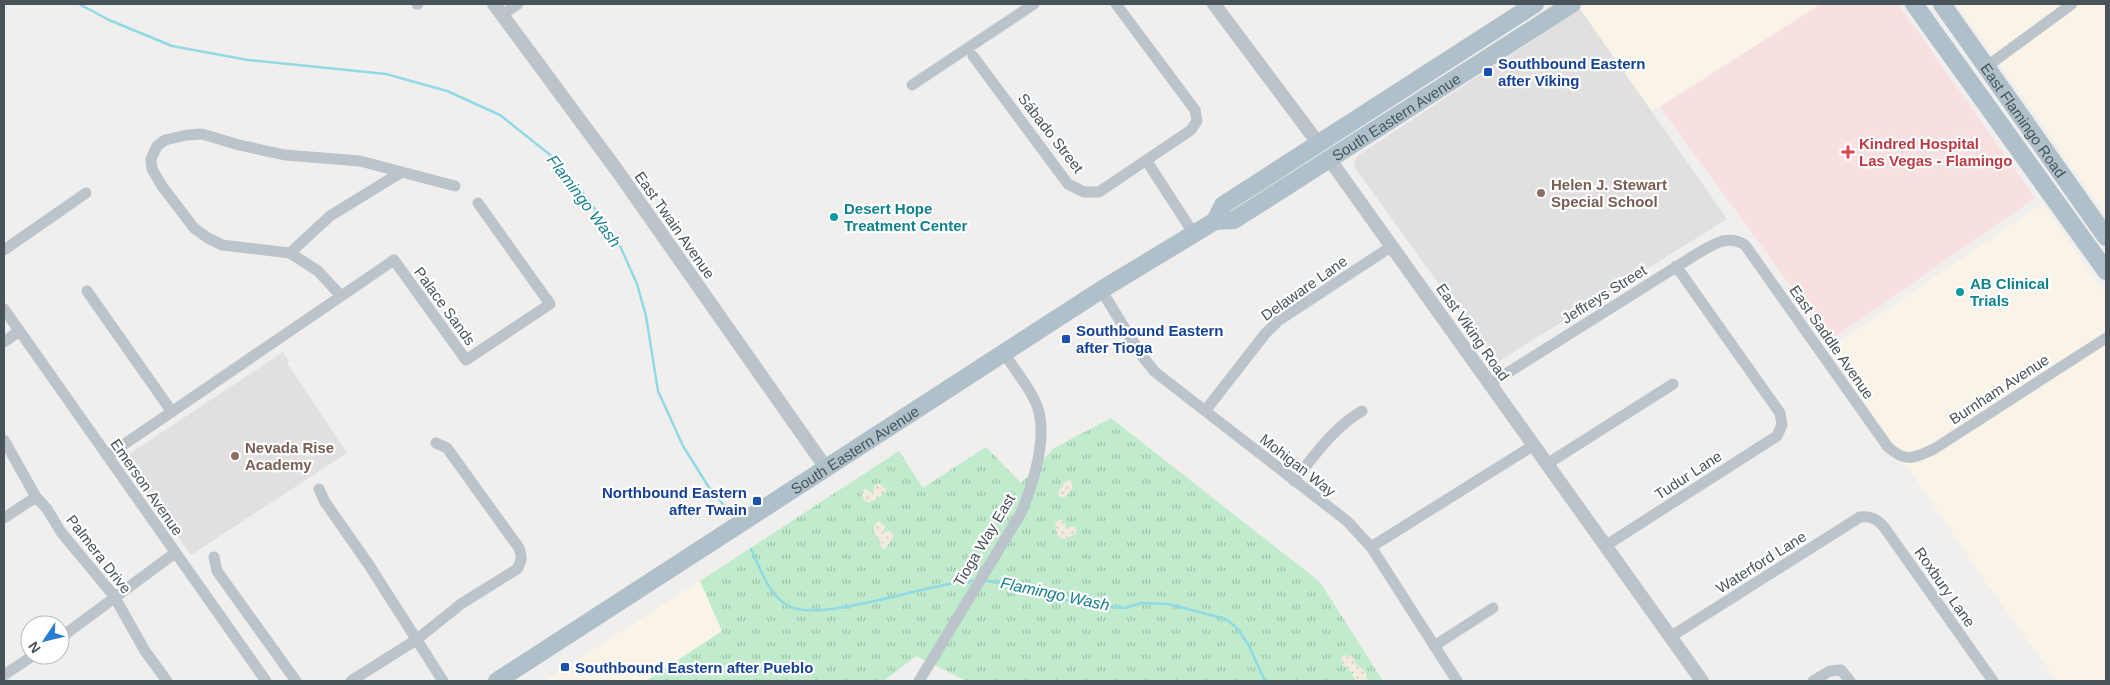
<svg xmlns="http://www.w3.org/2000/svg" width="2110" height="685" font-family="Arial,sans-serif">
<style>
.commercial{fill:#faf4e8}
.education{fill:#e2dfe0}
.medical{fill:#f9e0e0}
.grass{fill:url(#grass-tufts)}
.sand{fill:url(#sand-dots)}
.lines{fill:none;stroke-linecap:round;stroke-linejoin:round}
.stream{stroke:#90dae5;stroke-width:2.5}
.minor{stroke:#bbc4ca;stroke-width:11}
.tertiary{stroke:#bbc4ca;stroke-width:14}
.primary{stroke:#b0c0cb;stroke-width:18}
.transit-dot{fill:#1a4fb4;stroke:#fff;stroke-width:2}
.health-dot{fill:#e0444e;stroke:#fff;stroke-width:2}
.education-dot{fill:#8d6e63;stroke:#fff;stroke-width:2}
.culture-dot{fill:#0f9aa8;stroke:#fff;stroke-width:2}
.labels{text-anchor:middle;dominant-baseline:central;stroke-width:4.5;stroke-linejoin:round;paint-order:stroke}
.transit-label{font-size:15px;font-weight:bold;fill:#164399;stroke:#fff;text-anchor:start}
.street-label{font-size:15px;fill:#48535a;stroke:#fff}
.health-label{font-size:15px;font-weight:bold;fill:#be3a42;stroke:#fff;text-anchor:start}
.education-label{font-size:15px;font-weight:bold;fill:#785e54;stroke:#fff;text-anchor:start}
.culture-label{font-size:15px;font-weight:bold;fill:#0d838f;stroke:#fff;text-anchor:start}
.water-label{font-size:16px;font-style:italic;fill:#168090;stroke:#fff}
</style>
<defs>
<pattern id="grass-tufts" width="24" height="20" patternUnits="userSpaceOnUse" patternTransform="scale(1.25)"><rect width="24" height="20" fill="#c0ebcd"/><path d="M3 7l-1-3M5 7V3M7 7l1-3M15 17l-1-3M17 17v-4M19 17l1-3" fill="none" stroke="#9ec1a9"/></pattern>
<pattern id="sand-dots" width="8" height="8" patternUnits="userSpaceOnUse" patternTransform="scale(1.25)"><rect width="8" height="8" fill="#f1eae0"/><path d="M2 2h.1M6 6h.1" fill="none" stroke="#d0cbc2" stroke-width="1.8" stroke-linecap="round"/></pattern>
</defs>
<rect width="100%" height="100%" fill="#f1eeee"/>
<path class="commercial" d="M1588,4h233l-171,108 -70,-103z
M1956,4h150v211l-100,-142z
M2042,204l64,90v387h-49l-67,-93 -162,-238z
M700,581l22,50 -76,50h-101z"/>
<path class="education" d="M1580,9l147,210 -231,144 -141,-195 -1,-6 3,-6z
M283,352l6,9 -2,2 60,90 -156,102 -68,-97z"/>
<path class="medical" d="M1821,4h77l137,194 -205,142 -170,-233z"/>
<path class="grass" d="M1111,418l209,164 63,99h-416l-51,-25 -32,25h-238l76,-50 -22,-50 199,-130 24,37 63,-41 35,36 33,-35z"/>
<path class="sand" d="M1068,480l4,1c2,8 -3,13 -8,17l-5,-2 -1,-4 6,-9z
M879,483l7,6 -1,4 -15,10c-5,-1 -8,-5 -9,-11l4,-3 7,4 3,-8z
M1058,520h4l3,3 1,6 6,-3 4,2v6l-11,5 -7,-1 -3,-13z
M879,521l6,4 -1,7 5,-1 4,1 1,4 -8,12 -4,1 -3,-10 -6,-7 2,-8z
M1345,655l8,2 2,6c7,5 13,9 13,18h-14l1,-2 -6,-9 -8,-7v-5z"/>
<g class="lines">
<path class="stream" d="M79,4l30,16 63,26 76,14 138,14 61,17 53,24 54,43 34,41 33,49 16,36 9,32 12,75 25,55 25,40 22,27
M751,549c9,19 16,42 34,55 31,23 149,-24 191,-23
M984,581l21,1 36,13 49,10 35,3 16,-5 27,1 58,15 12,10 11,17 16,35"/>
<path class="minor" d="M417,4h1
M502,15l16,-11
M973,56l95,128 16,8h15l92,-62 6,-9 -2,-11 -79,-106
M1986,67l86,-63
M912,85l122,-81
M1146,160l48,74
M4,250l82,-57
M290,253l40,-37 70,-43
M1101,290l41,66 13,16 192,149 24,26 86,134
M87,291l85,121
M341,296l-23,-25 -28,-18 -68,-8 -14,-7 -14,-10 -32,-42 -10,-17 -1,-10 6,-13 8,-6 22,-5 15,-1 37,11 46,10 75,6 95,25
M4,309l262,372
M4,342l15,-11
M1490,384l205,-129c16,-9 32,-22 50,-10l143,202c18,16 26,11 46,2l172,-111
M1205,411l60,-77 13,-13 114,-75
M4,440l32,57 11,12 14,23 53,64 31,55 22,30
M107,456l287,-196 72,100 84,-56 -72,-101
M1547,464l126,-80
M1294,481c21,-26 39,-53 68,-70
M319,489l6,13 44,63 74,116
M4,518l32,-21
M1605,546l172,-110 5,-11 -2,-12 -104,-147
M1371,547l163,-102
M214,557l3,14 79,110
M1670,637l190,-120c11,-1 17,2 24,10l109,154
M60,638l115,-85
M1434,646l59,-38
M4,675l30,-20
M351,681l65,-41 45,-36 56,-35c5,-8 5,-13 2,-21l-72,-100 -11,-5
M919,681l102,-168c12,-29 25,-70 18,-101 -4,-18 -25,-43 -35,-59
M1813,681l17,-10 11,-1 9,11"/>
<path class="tertiary" d="M494,4l122,165 210,299
M1214,4l104,139
M1330,160l372,521"/>
<g class="primary">
<path d="M1914,4l192,267"/>
<path id="s1" d="M1942,4l164,233"/>
<path d="M1215,221l8,-16 312,-201"/>
<path id="s2" d="M497,681l604,-391 114,-69 19,-1 338,-216"/>
</g>
</g>
<g class="transit-dot">
<rect x="1483" y="67" width="10" height="10" rx="2.5"/>
<rect x="1061" y="334" width="10" height="10" rx="2.5"/>
<rect x="752" y="496" width="10" height="10" rx="2.5"/>
<rect x="560" y="662" width="10" height="10" rx="2.5"/>
</g>
<path class="health-dot" d="M1845.5 144.5h5v5h5v5h-5v5h-5v-5h-5v-5h5z"/>
<g class="education-dot">
<circle cx="1541" cy="193" r="5"/>
<circle cx="235" cy="456" r="5"/>
</g>
<g class="culture-dot">
<circle cx="834" cy="217" r="5"/>
<circle cx="1960" cy="292" r="5"/>
</g>
<g class="labels">
<g class="transit-label">
<text x="1498" y="63">Southbound Eastern<tspan x="1498" dy="17">after Viking</tspan></text>
<text x="1076" y="330">Southbound Eastern<tspan x="1076" dy="17">after Tioga</tspan></text>
<text x="747" y="492" text-anchor="end">Northbound Eastern<tspan x="747" dy="17">after Twain</tspan></text>
<text x="575" y="667">Southbound Eastern after Pueblo</text>
</g>
<g class="street-label">
<text stroke="none"><textPath href="#s2" startOffset="1064">South Eastern Avenue</textPath></text>
<text stroke="none"><textPath href="#s1" startOffset="142">East Flamingo Road</textPath></text>
<text transform="translate(1051 133) rotate(52)">Sábado Street</text>
<text transform="translate(675 225) rotate(55)">East Twain Avenue</text>
<text transform="translate(1304 288) rotate(-35)">Delaware Lane</text>
<text transform="translate(1604 294) rotate(-32)">Jeffreys Street</text>
<text transform="translate(445 306) rotate(54)">Palace Sands</text>
<text transform="translate(1473 332) rotate(55)">East Viking Road</text>
<text transform="translate(1832 342) rotate(55)">East Saddle Avenue</text>
<text transform="translate(1999 389) rotate(-33)">Burnham Avenue</text>
<text stroke="none"><textPath href="#s2" startOffset="426">South Eastern Avenue</textPath></text>
<text transform="translate(1298 465) rotate(38)">Mohigan Way</text>
<text transform="translate(1688 475) rotate(-33)">Tudur Lane</text>
<text transform="translate(147 487) rotate(55)">Emerson Avenue</text>
<text transform="translate(984 540) rotate(-59)">Tioga Way East</text>
<text transform="translate(99 554) rotate(52)">Palmera Drive</text>
<text transform="translate(1761 562) rotate(-32)">Waterford Lane</text>
<text transform="translate(1945 587) rotate(55)">Roxbury Lane</text>
</g>
<g class="health-label">
<text x="1859" y="143">Kindred Hospital<tspan x="1859" dy="17">Las Vegas - Flamingo</tspan></text>
</g>
<g class="education-label">
<text x="1551" y="184">Helen J. Stewart<tspan x="1551" dy="17">Special School</tspan></text>
<text x="245" y="447">Nevada Rise<tspan x="245" dy="17">Academy</tspan></text>
</g>
<g class="culture-label">
<text x="844" y="208">Desert Hope<tspan x="844" dy="17">Treatment Center</tspan></text>
<text x="1970" y="283">AB Clinical<tspan x="1970" dy="17">Trials</tspan></text>
</g>
<g class="water-label">
<text transform="translate(584 201) rotate(53)">Flamingo Wash</text>
<text transform="translate(1055 594) rotate(12)">Flamingo Wash</text>
</g>
</g>
<rect width="2110" height="685" fill="none" stroke="#48535a" stroke-width="10"/>
<g transform="translate(45 640) rotate(235)"><circle r="24" fill="#ffffff" stroke="#b6babd"/>
<path d="M0-4L9 19L0 12L-9 19Z" fill="#267ed2"/>
<text y="-8" font-size="14" font-weight="bold" text-anchor="middle" fill="#48535a">N</text>
</g>
</svg>
